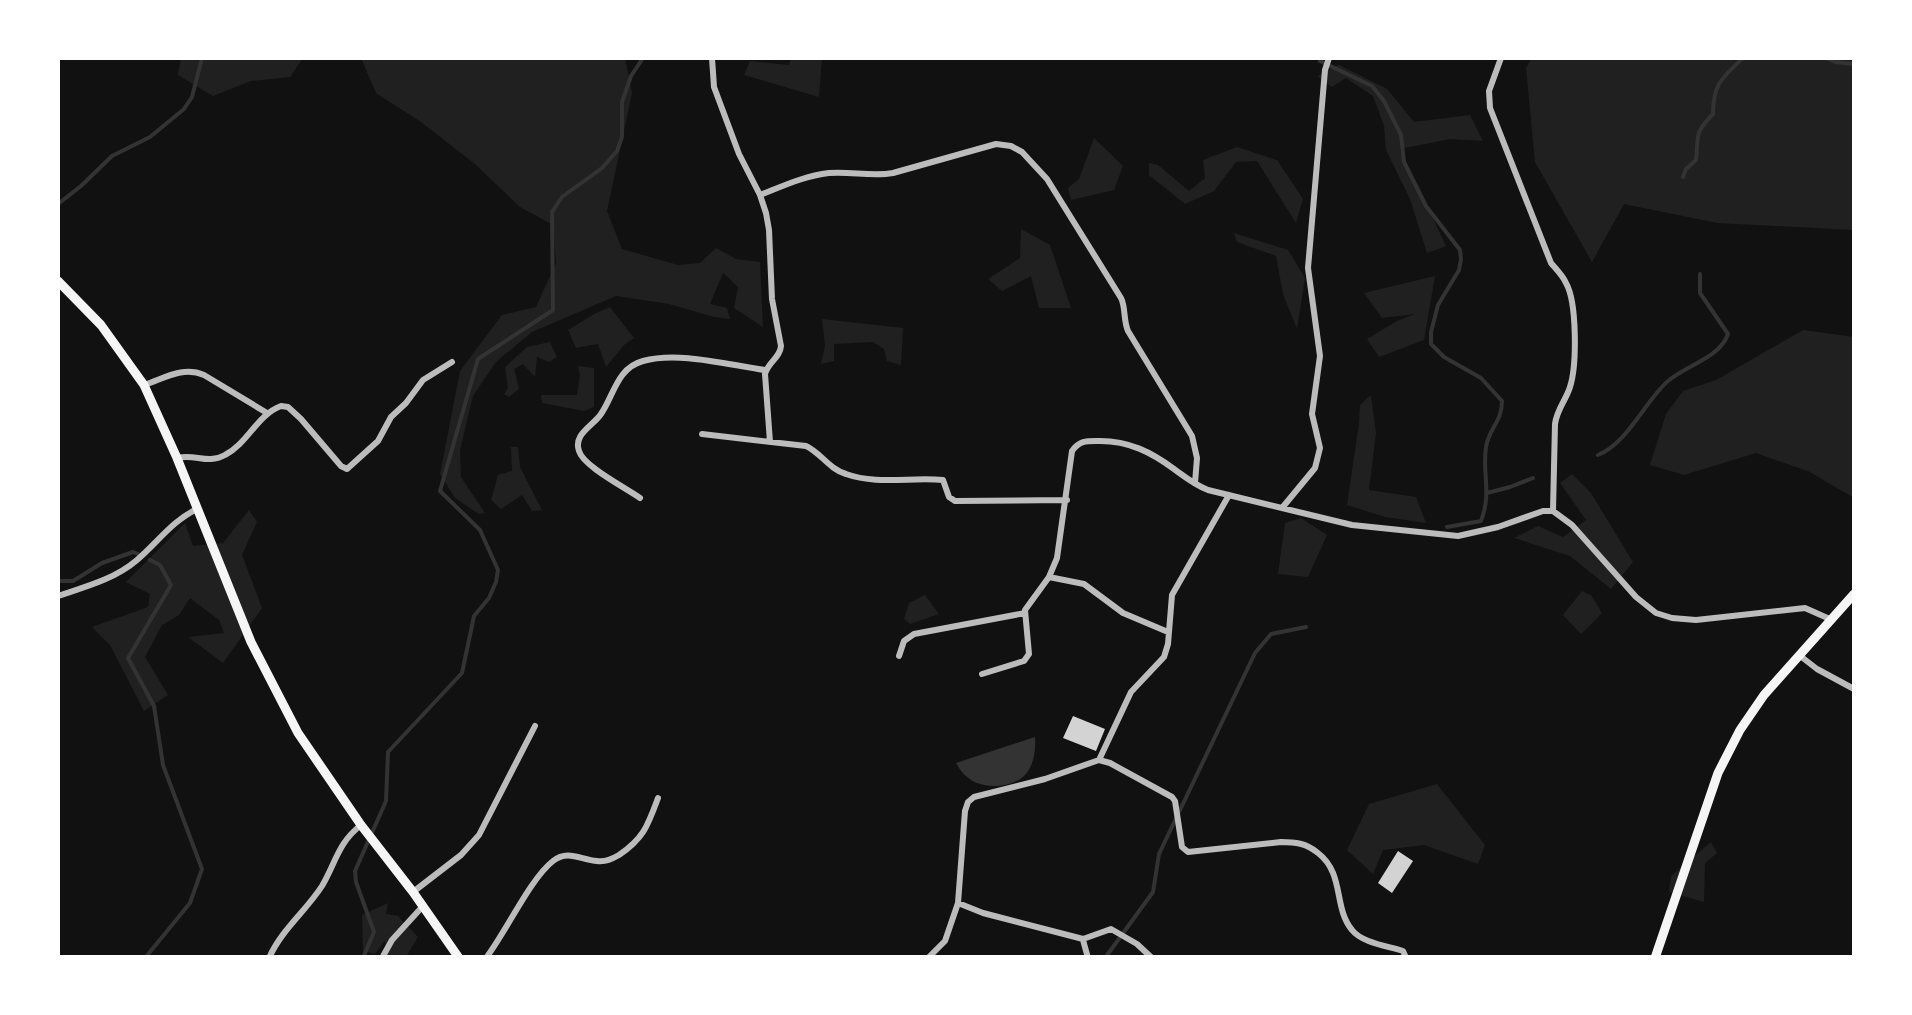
<svg xmlns="http://www.w3.org/2000/svg" width="1912" height="1015" font-family="Arial,sans-serif">
<style>
.green{fill:#202020}
.water{fill:#333}
.lines{fill:none;stroke-linecap:round;stroke-linejoin:round}
.stream{stroke:#333;stroke-width:4}
.building{fill:#d3d3d3}
.minor{stroke:#bcbcbc;stroke-width:6}
.secondary{stroke:#f5f5f5;stroke-width:9}
</style>
<rect width="100%" height="100%" fill="#111"/>
<path class="green" d="M181,58h122l-13,19 -39,4 -38,15 -35,-21z
M361,58h264l7,35 -25,118 15,38 56,16 22,-2 16,-15 20,11 24,3 3,65 -29,-19 4,-21 -15,-14 -13,31 17,4 3,11 -16,-2 -45,-13 -53,-8 -84,36 -36,30 -23,34 -13,54 1,27 24,36 -6,1 -24,-16 -15,-24 20,-103 42,-56 34,-8 20,-44 -3,-38 -33,-18 -45,-43 -54,-42 -45,-29z
M791,58h31l-3,39 -75,-22 6,-14 39,4z
M1532,58h322v172l-137,-7 -93,-19 -32,58 -57,-100 -9,-94z
M1339,65l48,24 27,33 56,-7 13,26 -33,-2 -50,10 46,97 -19,7 -17,-54 -24,-49 -2,-24 -11,-30 -27,-18 -14,9 -15,-11z
M1094,138l29,28 -9,24 -43,10 -3,-12 11,-9z
M1237,147l40,13 26,39 -7,24 -39,-62 -21,1 -22,29 -29,13 -36,-29v-12l9,2 31,26 16,-13 -2,-18z
M1021,229l29,16 21,63h-32l-8,-32 -29,15 -14,-12 32,-21z
M1234,233l54,17 17,28 -8,51 -14,-35 -7,-38 -39,-14z
M1435,276l-11,64 -45,17 -12,-18 30,-18 18,-7 -33,4 -18,-25z
M610,307l24,31 -10,7 -18,22 -8,-23 -22,4 -8,-18 26,-16z
M822,319l81,9 -2,37 -14,-4 -3,-12 -11,-7 -39,2v17l-13,3 4,-18z
M1803,330l51,7v161l-44,-26 -54,-19 -72,22 -34,-10 16,-51 17,-23 33,-11z
M550,342l7,15 -8,5 -12,-5 -2,20 -12,-13 -9,5 5,20 -10,8 -5,-3 4,-6 -3,-21 22,-20z
M578,366l16,2v39l-10,4 -42,-8 -1,-8h36l3,-20z
M1371,395l5,38 -7,57 47,7 10,26 -41,-6 -38,-12 12,-82 1,-18z
M511,447h7l2,20 22,43 -10,1 -10,-16 -21,14 -10,-9 7,-25 14,-4z
M1572,474l19,19 42,69 -22,27 -41,-33 -56,-18 24,-12 25,11 23,-17 -26,-37z
M249,510l8,12 -15,33 20,53 -39,55 -35,-26 36,-4 -5,-13 -29,-22 -11,17 -17,10 -17,32 23,38 -24,16 -34,-66 -18,-18 56,-20 2,-13 -24,-12 59,-59 8,23 30,-3z
M1301,518l26,17 -19,42 -30,-3 7,-51z
M1582,591l9,4 11,18 -21,21 -18,-19z
M925,595l14,19 -29,10 -6,-5 5,-16z
M1437,784l48,61 -7,19 -54,-19 -41,5 -10,24 -26,-24 22,-46z
M1711,842l6,11 -12,10 -1,39 -35,-10 2,-16z
M388,903l-2,11 12,2 20,21 -12,20h-19l-2,-16 -10,13 -12,-3 -1,-36z"/>
<path class="water" d="M1035,737c1,13 -1,28 -10,38 -14,14 -45,15 -59,1 -4,-3 -7,-8 -10,-13z"/>
<g class="lines">
<path class="stream" d="M1321,58l-1,3 52,25 12,15 17,34 3,27 22,44 34,44 1,9 -2,11 -21,35 -7,27v12l13,13 37,21 21,23c0,21 -13,27 -16,46 -4,27 6,45 -5,74l-34,6
M1826,58l9,4 19,2
M1683,177l3,-8 10,-9c3,-25 -3,-25 17,-46 0,-30 9,-36 30,-56
M58,204l23,-18 31,-30 38,-19 34,-28 8,-12 10,-39
M1598,455c29,-11 47,-54 70,-74 18,-16 52,-23 60,-47l-28,-41v-19
M1487,493l23,-6 23,-9
M58,581h15l29,-18 31,-11 5,2
M145,958l45,-55 12,-34 -39,-104 -9,-59 -26,-48 43,-73 -11,-20 -10,-5
M363,958l11,-26 -18,-50 -1,-11 31,-70 2,-49 74,-79 12,-57 15,-18 7,-16 2,-12 -18,-40 -40,-39 38,-132 75,-49 -1,-98 10,-15 40,-29 15,-17 5,-14v-35l9,-26 12,-18
M1105,958l48,-66 6,-38 96,-201 16,-19 35,-7"/>
</g>
<path class="building" d="M1073,716l32,13 -9,22 -33,-13z
M1398,851l15,10 -21,32 -14,-10z"/>
<g class="lines">
<path class="minor" d="M712,58l2,29 25,67 21,41 6,18 3,17 3,69 9,47c-1,12 -13,16 -16,28l5,68
M1501,58l-12,33 1,17 61,155c5,6 12,13 15,20 11,19 11,82 4,104 -4,13 -13,22 -15,37l-2,87
M760,195c23,-9 44,-19 69,-22 21,-2 43,4 64,0l103,-29 15,2 11,6 25,27 74,119c5,10 2,21 7,33l64,105 5,22 -2,25
M144,385c21,-7 39,-19 60,-10l63,38
M702,434l104,12c15,7 23,23 40,28 30,11 65,3 97,6l6,17 6,4 112,-1
M177,458c18,-5 30,7 48,-3 23,-12 32,-40 56,-49l7,1 13,12 40,47 6,3 31,-28 13,-24 15,-14 17,-23 29,-18
M640,498c-14,-10 -57,-32 -61,-47 -6,-17 14,-25 22,-37 13,-19 16,-46 42,-53 36,-10 85,4 122,9
M1282,508l33,-40 5,-20 -8,-34 8,-58 -12,-88 17,-198 4,-12
M1049,577l35,7 39,29 45,19
M58,596c27,-9 57,-17 79,-36 21,-18 35,-39 60,-51
M1799,655l18,14 37,20
M899,656l5,-15 10,-7 111,-21
M982,674l42,-13 5,-7 -4,-44 24,-33 8,-19 15,-107c8,-11 15,-10 28,-10 29,0 51,11 74,28 11,8 21,16 34,21l144,35 106,11 40,-9 45,-16h10l19,14 64,72 20,16 16,5 24,2 109,-12 27,12
M1099,760l32,-68 33,-35 4,-13 4,-49 57,-100
M413,892l48,-37 18,-20 56,-109
M958,903l25,10 100,26 28,-10 26,15 15,14
M1083,940l5,18
M269,958c13,-29 37,-47 53,-72 14,-24 16,-43 39,-61
M382,958l10,-18 31,-34
M486,958c20,-26 44,-79 67,-97 15,-12 28,-1 44,0 9,1 15,-2 22,-6 25,-17 29,-30 39,-57
M928,958l17,-17 13,-38 7,-92 3,-9 6,-5 71,-18 54,-19 11,3 62,34 3,4 7,46 6,5 93,-10c14,0 25,1 37,11 27,21 15,54 34,77 10,13 36,16 51,21l3,7"/>
<path class="secondary" d="M58,281l43,44 43,60 33,73 74,184 47,91 63,92 52,67 46,66
M1655,958l63,-185 22,-43 24,-35 90,-101"/>
</g>
<rect width="1912" height="1015" fill="none" stroke="#ffffff" stroke-width="120"/>
</svg>
